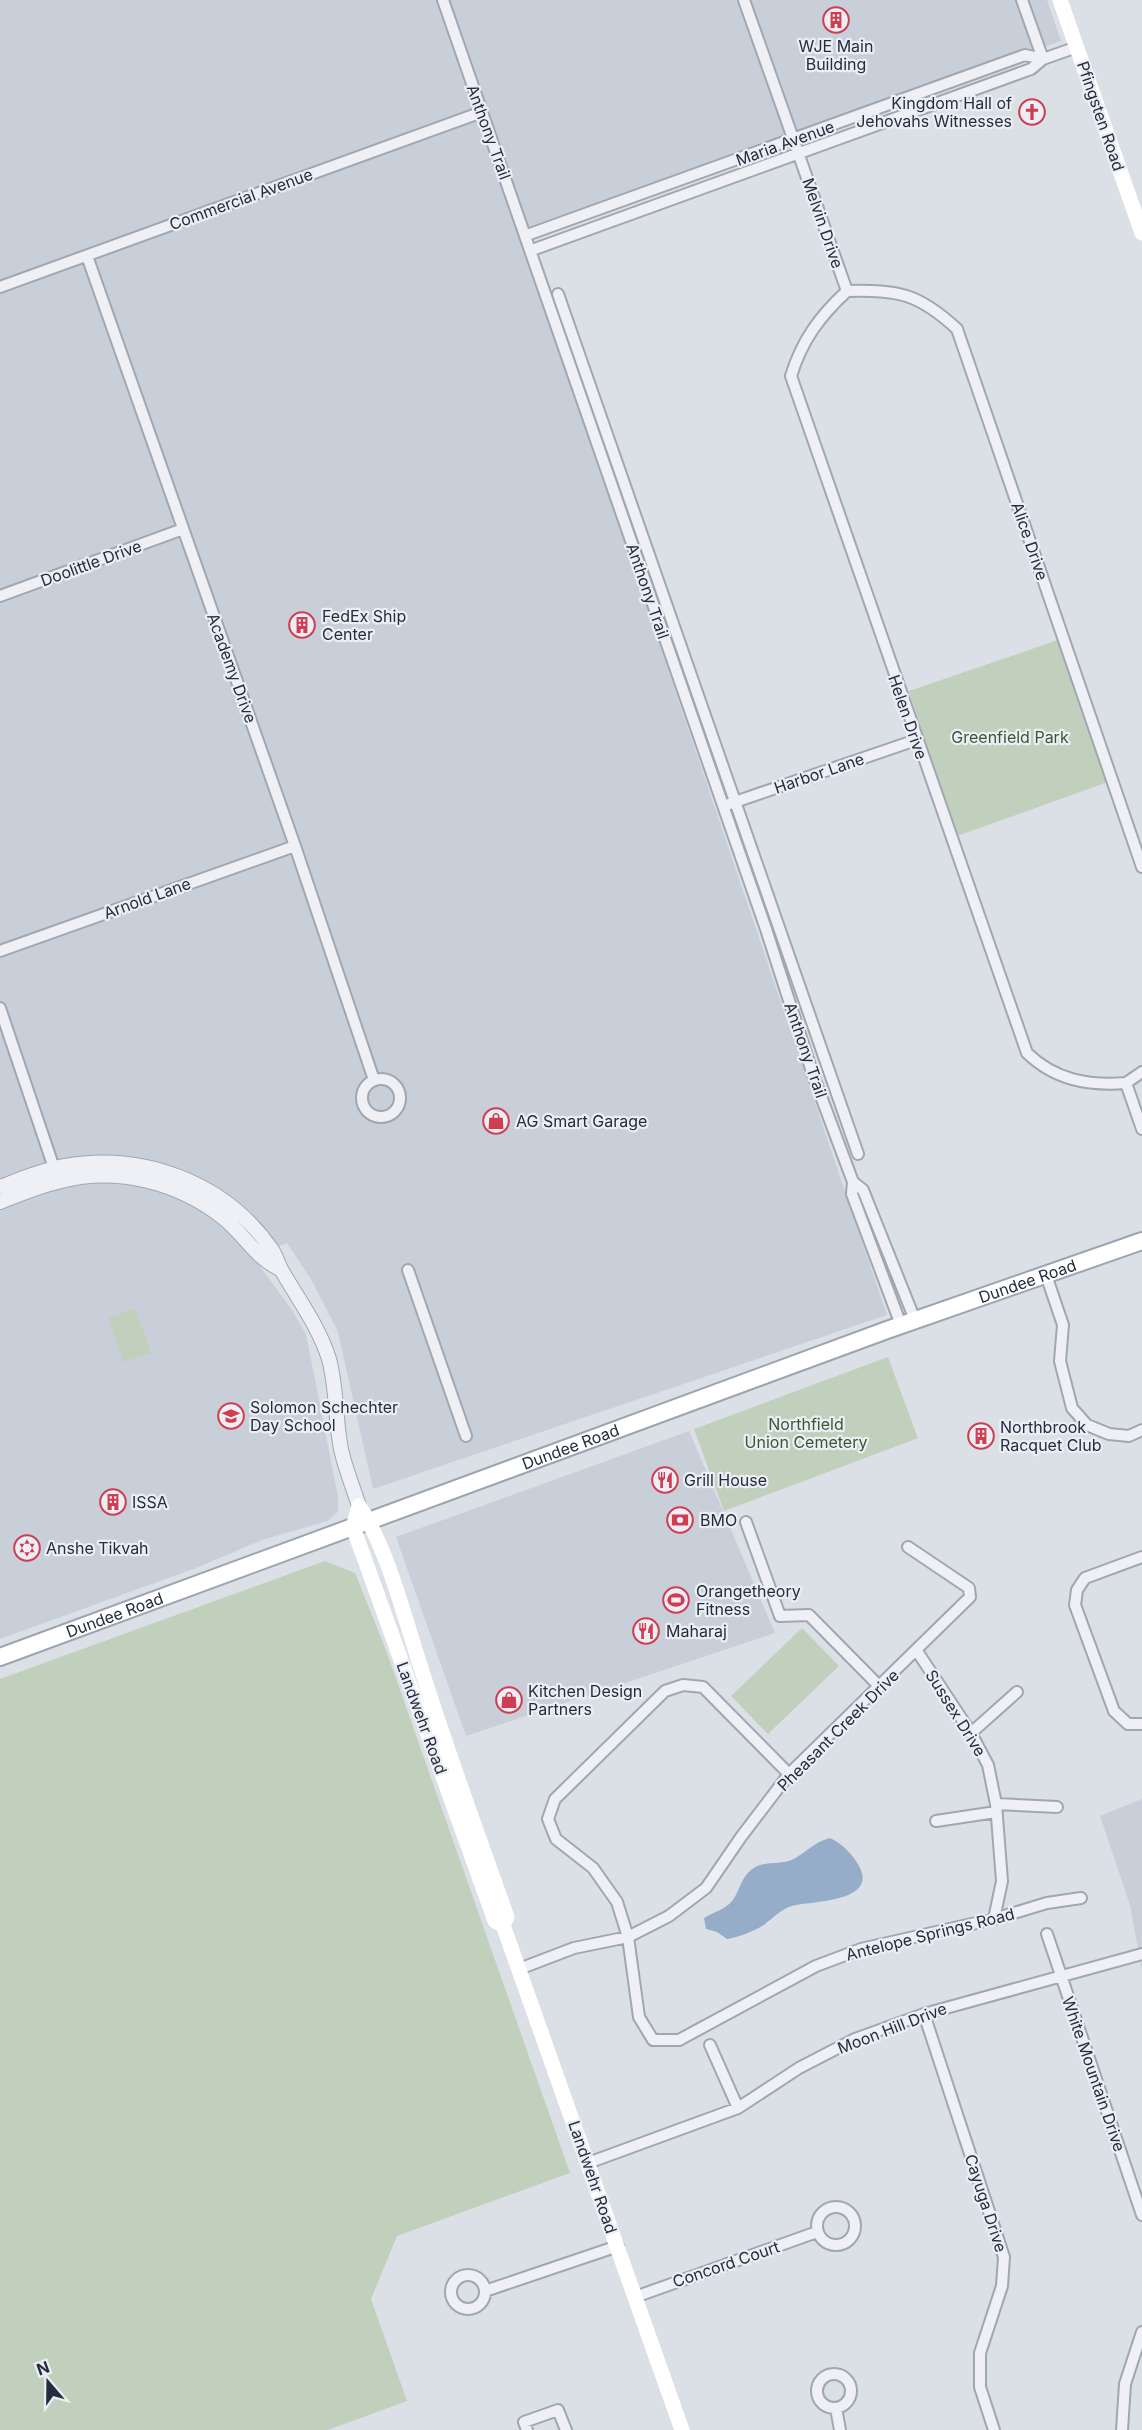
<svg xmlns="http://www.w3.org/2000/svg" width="1142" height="2430" font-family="Inter,sans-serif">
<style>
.built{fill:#c9cfd8}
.green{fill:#c1d0bc}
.water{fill:#95adc8}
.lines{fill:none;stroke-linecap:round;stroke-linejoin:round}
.minor-casing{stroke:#a1a7b0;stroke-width:14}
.tertiary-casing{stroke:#a1a7b0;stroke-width:16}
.primary-casing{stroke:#9ba4b2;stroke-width:20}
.minor{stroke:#eef0f5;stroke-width:10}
.tertiary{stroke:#eef0f5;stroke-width:14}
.secondary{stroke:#fff;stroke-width:15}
.primary{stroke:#fff;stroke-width:16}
.labels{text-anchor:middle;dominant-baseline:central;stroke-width:4.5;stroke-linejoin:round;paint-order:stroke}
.poi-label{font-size:16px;fill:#252d3d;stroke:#ebeef4;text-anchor:start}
.street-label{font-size:16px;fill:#252d3d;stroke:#ebeef4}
.park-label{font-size:16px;fill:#395832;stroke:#ebeef4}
</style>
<rect width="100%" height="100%" fill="#dbe0e6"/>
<path class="built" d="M0,0h1047l14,41 -542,189 368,1085 -514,174 -35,-157 -27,-53 -24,-36 -34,14 39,53 14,24 32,163v14l-10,10 -66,19 -66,28 -196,71z
M689,1431l86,202 -309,103 -70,-199z
M1142,1799v171l-12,-65 -30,-89z"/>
<path class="green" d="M1058,640l50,142 -151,54 -48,-145z
M135,1308l16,45 -28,9 -15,-44z
M888,1357l30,81 -194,73 -30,-82z
M325,1561l30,12 31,77 184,523 -173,63 -26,63 36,102 -79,29h-328v-751z
M802,1628l37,38 -71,68 -37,-38z"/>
<path class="water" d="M830,1838c12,5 23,17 29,28 20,37 -49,35 -67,40 -10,3 -18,11 -27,18 -12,8 -24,12 -38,15l-10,-7 -11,-3 -2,-11c9,-6 21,-8 28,-17 8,-10 8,-22 19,-31 13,-11 29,-4 43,-11 13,-8 21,-17 36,-21z"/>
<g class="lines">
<g class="minor-casing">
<path id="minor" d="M443,0l323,929 47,146 40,107
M744,0l103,291
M1022,0l21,59
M527,235l498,-180 18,4
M532,250l499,-181 12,-10 34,-12
M87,256l208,590 79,234
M0,287l482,-175
M847,291c-27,25 -45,49 -56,85l236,677c28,27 61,33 99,30
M847,291c52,-1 71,2 110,38l185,538
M558,294l300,860
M0,596l183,-67
M729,804l187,-64
M0,951l295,-105
M0,1008l54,160
M362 1098a19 19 0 1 1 38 0a19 19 0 1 1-38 0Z
M1126,1083l16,46
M1126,1083l16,-11
M408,1270l58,166
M1046,1275l17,50 -3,36 12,47 15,17 22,9 20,2 13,-6
M901,1325l-49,-131 1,-12 10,8 52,130
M746,1522l34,94 29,-1 71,72
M1142,1557l-57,21 -8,12 -2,15 39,106 14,13h14
M917,1651l54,82 17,32 8,39 6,77 -8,38
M971,1733l46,-41
M789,1774l-86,-87 -20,-2 -18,6 -110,108 -7,20 8,20 37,29 24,34 11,35 11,80 14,23h26l137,-74 45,-17 133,-30 53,-16 34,-5
M996,1804l61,3
M936,1821l60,-9
M1047,1934l95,281
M519,1969l55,-21 54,-11 41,-21 37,-28 35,-51 48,-63 181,-177 -1,-9 -61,-41
M924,2014l80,243 -2,29 -22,67v34l14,43
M710,2045l28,63
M588,2163l150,-55 61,-40 56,-29 69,-25 218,-60
M817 2226a19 19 0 1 1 38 0a19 19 0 1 1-38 0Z
M451 2292a17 17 0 1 1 34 0a17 17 0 1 1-34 0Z
M485,2291l133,-45
M635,2297l182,-65
M817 2391a17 17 0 1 1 34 0a17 17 0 1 1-34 0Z
M836,2408l4,22
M527,2430l-3,-8 34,-12 8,20
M1122,2430l3,-46 17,-52"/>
</g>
<g class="tertiary-casing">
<path id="tertiary" d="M0,1187c21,-8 42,-17 65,-21 79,-14 161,17 207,84 4,6 6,14 10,21 16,28 37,56 47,88 8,29 6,60 12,90 4,19 12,38 18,57
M0,1202c20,-8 40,-16 61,-21 57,-15 120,2 165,39 21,18 28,36 54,49"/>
</g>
<g class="primary-casing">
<g id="primary">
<path id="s1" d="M0,1657l887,-327 255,-89"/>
</g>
</g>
<use href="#minor" class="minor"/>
<use href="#tertiary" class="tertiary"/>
<path class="secondary" d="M1060,0l82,233
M359,1506c28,40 47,117 63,165 26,83 56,164 85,246l-4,8 -8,-4 -142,-394z
M503,1925l179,505"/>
<use href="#primary" class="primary"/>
</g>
<defs>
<g id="building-ring" transform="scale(1.35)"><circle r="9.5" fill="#ebeef4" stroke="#d03c50" stroke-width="1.5"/><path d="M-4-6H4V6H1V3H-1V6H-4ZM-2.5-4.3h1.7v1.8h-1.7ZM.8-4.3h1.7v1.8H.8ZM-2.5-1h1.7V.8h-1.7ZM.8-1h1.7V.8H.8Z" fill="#d03c50"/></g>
<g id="church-ring" transform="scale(1.35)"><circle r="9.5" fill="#ebeef4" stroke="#d03c50" stroke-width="1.5"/><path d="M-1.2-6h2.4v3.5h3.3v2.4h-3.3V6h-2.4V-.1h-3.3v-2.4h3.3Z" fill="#d03c50"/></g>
<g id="shop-ring" transform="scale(1.35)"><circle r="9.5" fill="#ebeef4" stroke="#d03c50" stroke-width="1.5"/><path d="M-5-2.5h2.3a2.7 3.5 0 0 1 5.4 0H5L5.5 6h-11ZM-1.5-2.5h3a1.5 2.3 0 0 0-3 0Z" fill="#d03c50"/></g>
<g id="school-ring" transform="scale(1.35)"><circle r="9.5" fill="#ebeef4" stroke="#d03c50" stroke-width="1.5"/><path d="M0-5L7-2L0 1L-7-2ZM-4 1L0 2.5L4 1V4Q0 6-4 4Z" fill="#d03c50"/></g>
<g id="restaurant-ring" transform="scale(1.35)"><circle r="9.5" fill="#ebeef4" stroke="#d03c50" stroke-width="1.5"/><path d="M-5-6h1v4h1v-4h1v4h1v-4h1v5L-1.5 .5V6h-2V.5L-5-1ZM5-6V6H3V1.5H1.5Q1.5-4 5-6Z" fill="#d03c50"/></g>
<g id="bank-ring" transform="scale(1.35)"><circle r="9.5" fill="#ebeef4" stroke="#d03c50" stroke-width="1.5"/><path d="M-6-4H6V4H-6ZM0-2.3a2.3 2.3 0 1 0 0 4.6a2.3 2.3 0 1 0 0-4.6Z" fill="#d03c50"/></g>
<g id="synagogue-ring" transform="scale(1.35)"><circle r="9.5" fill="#ebeef4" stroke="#d03c50" stroke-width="1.5"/><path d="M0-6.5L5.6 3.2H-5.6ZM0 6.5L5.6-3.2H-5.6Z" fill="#d03c50"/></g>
<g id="stadium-ring" transform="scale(1.35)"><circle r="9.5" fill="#ebeef4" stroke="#d03c50" stroke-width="1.5"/><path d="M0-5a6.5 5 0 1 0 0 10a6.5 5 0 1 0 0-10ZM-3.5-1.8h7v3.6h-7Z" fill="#d03c50"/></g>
</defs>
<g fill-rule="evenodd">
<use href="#building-ring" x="836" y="20"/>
<use href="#church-ring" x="1032" y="112"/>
<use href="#building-ring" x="302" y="625"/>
<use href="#shop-ring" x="496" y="1121"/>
<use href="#school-ring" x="231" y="1416"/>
<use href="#building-ring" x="981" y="1436"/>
<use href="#restaurant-ring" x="665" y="1480"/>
<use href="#building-ring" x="113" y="1502"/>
<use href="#bank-ring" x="680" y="1520"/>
<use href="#synagogue-ring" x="27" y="1548"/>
<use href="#stadium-ring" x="676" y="1600"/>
<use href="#restaurant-ring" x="646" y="1631"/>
<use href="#shop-ring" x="509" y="1700"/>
</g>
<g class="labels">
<g class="poi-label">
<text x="836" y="46" text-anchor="middle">WJE Main<tspan x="836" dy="18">Building</tspan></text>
<text x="1012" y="103" text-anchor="end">Kingdom Hall of<tspan x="1012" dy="18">Jehovahs Witnesses</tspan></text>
<text x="322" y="616">FedEx Ship<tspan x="322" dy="18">Center</tspan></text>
<text x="516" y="1121">AG Smart Garage</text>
<text x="250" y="1407">Solomon Schechter<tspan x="250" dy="18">Day School</tspan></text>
<text x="1000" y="1427">Northbrook<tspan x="1000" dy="18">Racquet Club</tspan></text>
<text x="684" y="1480">Grill House</text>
<text x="132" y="1502">ISSA</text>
<text x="700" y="1520">BMO</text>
<text x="46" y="1548">Anshe Tikvah</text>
<text x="696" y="1591">Orangetheory<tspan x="696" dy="18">Fitness</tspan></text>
<text x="666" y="1631">Maharaj</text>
<text x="528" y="1691">Kitchen Design<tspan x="528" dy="18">Partners</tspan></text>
</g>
<g class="street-label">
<text transform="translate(1101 116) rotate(71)">Pfingsten Road</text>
<text transform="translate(489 132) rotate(70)">Anthony Trail</text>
<text transform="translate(785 143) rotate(-20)">Maria Avenue</text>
<text transform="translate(241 199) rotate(-20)">Commercial Avenue</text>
<text transform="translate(823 223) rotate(71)">Melvin Drive</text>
<text transform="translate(1030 541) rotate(71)">Alice Drive</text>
<text transform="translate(91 563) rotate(-20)">Doolittle Drive</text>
<text transform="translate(648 591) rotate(71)">Anthony Trail</text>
<text transform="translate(232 668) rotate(70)">Academy Drive</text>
<text transform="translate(908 717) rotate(71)">Helen Drive</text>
<text transform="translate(819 773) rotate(-19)">Harbor Lane</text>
<text transform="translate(147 898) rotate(-20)">Arnold Lane</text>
<text transform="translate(806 1050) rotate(71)">Anthony Trail</text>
<text stroke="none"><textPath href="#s1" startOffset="1094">Dundee Road</textPath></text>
<text stroke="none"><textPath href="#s1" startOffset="608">Dundee Road</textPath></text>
<text stroke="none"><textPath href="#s1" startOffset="122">Dundee Road</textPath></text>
<text transform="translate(956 1713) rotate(58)">Sussex Drive</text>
<text transform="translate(422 1718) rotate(70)">Landwehr Road</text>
<text transform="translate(838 1730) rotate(-45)">Pheasant Creek Drive</text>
<text transform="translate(930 1934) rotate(-14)">Antelope Springs Road</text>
<text transform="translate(892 2028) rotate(-21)">Moon Hill Drive</text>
<text transform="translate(1094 2074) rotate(71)">White Mountain Drive</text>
<text transform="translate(593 2177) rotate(71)">Landwehr Road</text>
<text transform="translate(986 2203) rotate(72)">Cayuga Drive</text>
<text transform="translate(726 2264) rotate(-19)">Concord Court</text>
</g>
<g class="park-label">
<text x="1010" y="737">Greenfield Park</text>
<text x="806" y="1424">Northfield<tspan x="806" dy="18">Union Cemetery</tspan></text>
</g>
</g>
<g transform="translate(48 2382) rotate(340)" stroke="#ebeef4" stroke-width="4.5" paint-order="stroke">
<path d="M0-4.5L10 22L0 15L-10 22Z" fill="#252d3d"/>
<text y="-9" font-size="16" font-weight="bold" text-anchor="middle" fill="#252d3d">N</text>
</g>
</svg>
